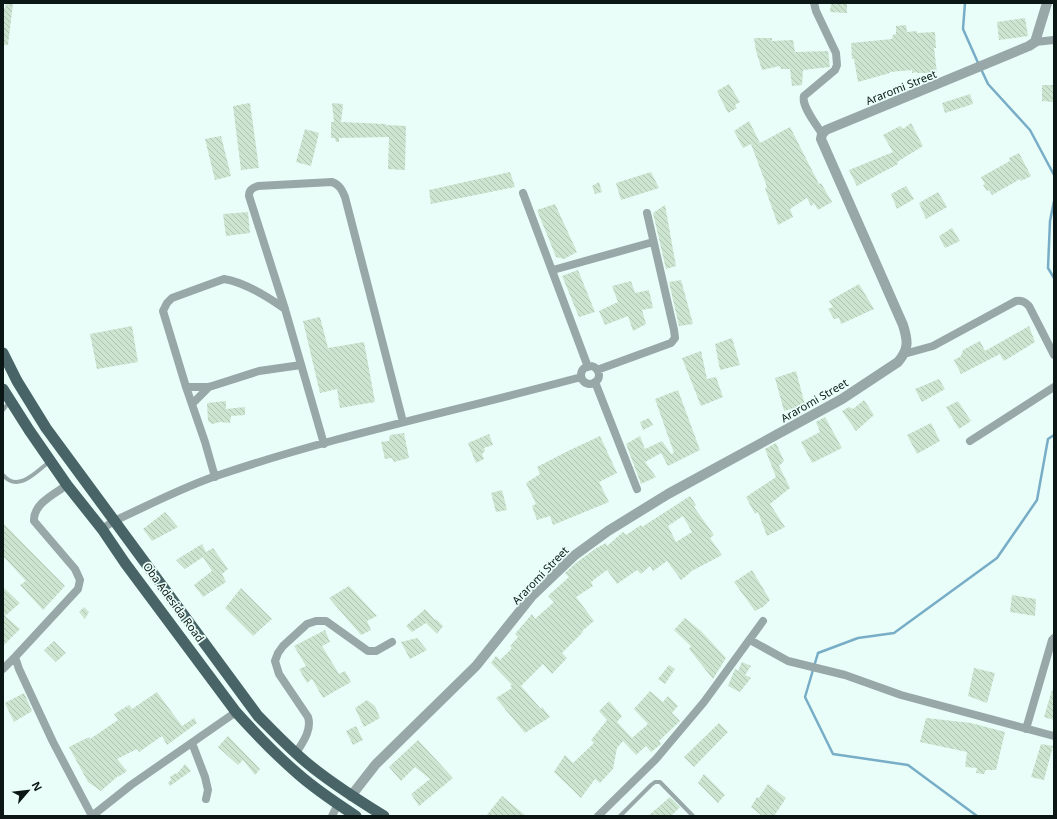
<svg xmlns="http://www.w3.org/2000/svg" width="1057" height="819" font-family="'Noto Sans',sans-serif">
<style>
.lines{fill:none;stroke-linecap:round;stroke-linejoin:round}
.stream{stroke:#78adc7;stroke-width:2.5}
.building{fill:url(#building-back-hatch);fill-rule:evenodd}
.service{stroke:#98a7a8;stroke-width:4}
.minor{stroke:#98a7a8;stroke-width:8}
.tertiary{stroke:#98a7a8;stroke-width:10}
.primary{stroke:#486467;stroke-width:11}
.labels{text-anchor:middle;dominant-baseline:central;stroke-width:3.5;stroke-linejoin:round;paint-order:stroke}
.street-label{font-size:11px;fill:#0b1715;stroke:#e9fef8}
</style>
<defs>
<pattern id="building-back-hatch" width="6" height="6" patternUnits="userSpaceOnUse"><rect width="6" height="6" fill="#cbe5d1"/><path d="M-1 5l2 2M0 0l6 6M5-1l2 2" fill="none" stroke="#adc4b3"/></pattern>
</defs>
<rect width="100%" height="100%" fill="#e9fef8"/>
<g class="lines">
<path class="stream" d="M965,3l-2,26 16,36
M981,69l7,15 42,46 24,45
M1054,201l-4,20 -2,47 6,10
M977,816l-69,-51 -75,-11 -28,-57 13,-44 40,-15 36,-5 103,-75 40,-58 11,-61 6,-4"/>
</g>
<path class="building" d="M6,3h7l-5,42h-5v-37h2z
M831,3h16v10l-17,-1z
M1025,18l3,18 -29,4 -2,-18z
M906,25l1,7 10,-1v2l18,-1 1,16h-2l3,25h-20v-1l-5,1v-3l-22,2v1l-32,9 -4,-23h-2l-1,-16 41,-4 1,-4 3,-1v-8z
M754,38h18v3l21,-1 2,12 33,-1 2,16 -27,3 -1,15 -10,1 -2,-17h-9l-1,-3 -18,4 -6,-19z
M729,84l11,18 -5,3 2,3 -9,5 -11,-22z
M1042,85h12v17l-12,-1z
M970,94l3,10 -28,9 -3,-10z
M250,103l9,65 -18,2 -8,-64z
M332,103l11,1 -2,18 45,2v1l20,1 -1,44 -17,-1 1,-32 -50,1v4h-3l-1,-4h-4v-16h3z
M749,121l11,22 30,-16 29,57 2,-1 11,19 -14,8 -4,-7 -3,3 -4,-8 -17,11 3,8 -15,8 -13,-37 2,-1 -16,-43 -8,4 -9,-17z
M911,123l12,23 -26,16 1,2 -41,22 -8,-16 44,-18 -10,-17 17,-9 3,3z
M305,129l14,4 -8,33 -15,-4z
M221,136l10,40 -16,4 -10,-41z
M1019,153l12,23 -10,5 -1,-2 -28,16 -3,-5 -2,1 -4,-6 2,-1 -4,-7 29,-16 -1,-3z
M510,172l5,15 -84,17 -2,-14z
M651,172l8,16 -38,12 -5,-17z
M599,182l3,10 -7,2 -3,-8z
M906,186l8,13 -17,10 -6,-15z
M938,192l9,15 -21,12 -7,-16z
M555,204l22,48 -13,7 -8,-2 -19,-47z
M665,205l11,61 -10,3 -13,-56z
M248,212l2,21 -24,3 -3,-22z
M952,228l8,13 -15,7 -6,-12z
M578,270l17,42 -16,5 -17,-41z
M681,280l12,44 -14,2 -10,-44z
M631,281l4,12 14,-3 4,18 -11,2 4,14 -13,7 -5,-15 -23,9 -6,-14 19,-9 -6,-16z
M859,284l15,25 -33,15 -2,-6 -5,1 -6,-10 5,-2 -4,-6z
M320,317l8,31 36,-6 11,60 -35,6 -3,-19 -17,4 -17,-72z
M132,326l6,36 -41,7 -7,-35z
M1029,326l6,16 -31,19 -4,-7 -39,20 -7,-14 7,-4 2,-6 17,-9 5,10z
M732,338l8,27 -20,5 -5,-26z
M701,351l6,28 9,-2 7,20 -22,9 -19,-48z
M796,371l9,34 -21,6 -9,-33z
M939,379l6,10 -23,13 -7,-13z
M678,390l22,60 -32,16 -7,-13 -16,9 11,15 -15,7 -15,-40 14,-8 5,13 17,-8 9,13 3,-1 -19,-54z
M864,400l10,15 -18,16 -14,-20 7,-4 4,2z
M226,401v8l19,-2v8l-14,1 -1,7 -10,-1 -8,2 -4,-3 -1,-18z
M958,401l13,20 -12,8 -13,-22z
M825,417l17,31 -30,15 -11,-21 19,-10 -4,-10z
M649,418l4,7 -10,5 -3,-8z
M931,423l9,18 -23,13 -10,-19z
M404,433l5,25 -15,4 -2,-4 -7,1 -4,-17 8,-1 1,-6z
M489,434l4,11 -9,3 1,3 -3,3 2,5 -8,4 -8,-20z
M600,436l17,37 -18,9 10,20 -56,23 -3,-9 -13,4 -5,-14 4,-2 -10,-21 14,-9 -3,-7 31,-16z
M776,443l8,18 -5,5 11,22 -20,16 15,23 -18,9 -9,-24 -3,2 -9,-17 30,-20 -11,-28z
M502,490l5,20 -11,2 -5,-19z
M690,496l6,9 -2,2 20,28 -4,3 12,17 -32,17v1l-9,7 -14,-19 -14,10 -3,-5 -9,8 -4,-4 -20,14 -10,-14 -16,12 2,4 -17,11 18,24 -12,10 1,1 -21,21 5,5 -15,16 -9,-10 -22,22 20,23 1,-2 8,10 -25,16 -29,-35 16,-10 -2,-2 2,-1 -21,-22 5,-7 4,4 12,-12 -2,-2 8,-9 -3,-3 17,-20 3,5 19,-17 -6,-6 21,-19 -4,-4 11,-10 19,-14 11,-6 1,3 16,-14 3,3 15,-10 1,2zM683,516l9,16 -16,10 -8,-16z
M165,512l13,15 -26,14 -9,-12z
M3,523l62,63 -22,24 -23,-25 6,-4 -23,-25z
M202,544l4,8 7,-4 15,21 -6,5 4,8 -23,15 -9,-12 18,-14 -9,-14 -18,12 -9,-9z
M752,570l18,30 -7,7 -8,4 -21,-29z
M349,586l28,30 -10,5 4,9 -10,5 -32,-37z
M3,587l17,16 -15,13 15,13 -17,17z
M241,588l31,31 -19,17 -28,-28z
M1012,595l24,4 -1,17 -25,-4z
M84,607l5,5 -4,7 -6,-7z
M425,609l10,11 1,-1 7,7 -6,8 -11,-11 -14,9 -6,-6z
M685,618l16,13 25,27 -13,21 -24,-30 2,-3 -17,-16z
M325,630l5,12 -8,4 17,28 6,-3 6,11 -28,16 -11,-19 -5,4 -8,-14 7,-3 -12,-20z
M417,638l10,12 -17,9 -9,-17z
M54,641l12,12 -10,9 -12,-12z
M742,662l9,4 -6,9 6,3 -11,14 -12,-6 7,-17 3,2z
M669,665l6,4 -10,15 -7,-5z
M974,668l21,5 -8,30 -19,-7z
M1052,690h2v30l-10,-3z
M650,691l13,11 5,-6 10,10 -6,7 8,8 -21,20 2,3 -1,1 -9,7 -5,-6 -10,9 -13,-14 -6,7 -4,21 -13,14 -5,-4 -14,19 -27,-26 11,-17 8,8 21,-20 -3,-3 16,-20 -8,-9 10,-10 13,15 -5,6 15,16 16,-14 -14,-15z
M157,692l25,34 12,-8 3,5 -30,22 -5,-9 -23,16 -2,-3 -20,10 10,12 -9,6v-1l-17,15 -13,-9 -19,-35 20,-10 1,2 28,-19 -4,-6 15,-9 3,4z
M24,693l8,18 -18,11 -9,-19z
M367,700l8,6 5,12 -16,9 -9,-19z
M926,718l45,5 34,9 -9,38h-10l-2,4 -8,-1 1,-5 -12,-1 2,-15 -47,-10z
M719,723l9,9 -34,35 -10,-10z
M356,726l7,14 -10,5 -7,-14z
M228,736l32,33 -5,6 -12,-15 -5,5 -20,-18z
M418,740l35,38 -34,28 -8,-12 19,-15 -15,-12 -14,14 -12,-14z
M1041,744l12,2 -9,34 -13,-3z
M185,764l6,7 -21,15 -2,-3 3,-3 -1,-3 6,-4 1,1z
M704,774l21,21 -7,8 -20,-20z
M768,784l18,14 -12,18h-12l-11,-9 6,-10 2,1z
M502,796l24,20h-40z
M670,797l10,10 -9,9h-23z"/>
<g class="lines">
<path class="service" d="M3,410l7,-9
M3,475c15,18 33,-3 46,-13
M620,816l31,-31 4,-3h5l33,34"/>
<path class="minor" d="M814,3l2,8 20,42 1,12 -2,5 -31,26c-3,10 13,29 18,38
M1035,42l19,-2
M523,193l65,174
M553,270l100,-28
M904,354l29,-8 83,-45c6,-1 9,1 13,5l25,49
M581 375a9 9 0 1 1 18 0a9 9 0 1 1-18 0Z
M597,370l74,-27 4,-5 -1,-8 -27,-117
M595,382l42,107
M186,387h23l50,-16 42,-6
M192,404l17,-17
M970,441l84,-54
M324,444l-39,-135 -36,-113c0,-6 3,-8 9,-10l74,-4c8,3 10,8 13,15l58,225
M215,477l-10,-35 -19,-55 -23,-76 4,-8 5,-5 52,-19c20,3 44,18 61,30
M67,485c-13,9 -34,19 -33,36l41,48 5,11 -2,9 -63,68 4,12 34,73 39,74
M102,529l12,-8c33,-15 67,-33 102,-45 120,-41 244,-66 365,-99
M750,640l38,21 57,14 56,20 153,41
M3,669l12,-12
M1026,729l26,-89 2,-2
M192,743l13,34 3,13 -2,9
M296,753c7,-11 16,-23 12,-36l-29,-43 -4,-13 3,-8 5,-7 24,-22 9,-3h10l42,30h8l16,-9
M92,816l39,-31 105,-73
M332,816l6,-12
M598,816l58,-57 48,-57 59,-81"/>
<path class="tertiary" d="M351,796l25,-32 100,-98 56,-70 43,-41 33,-24 60,-37 174,-95 56,-37c11,-13 10,-21 5,-37l-82,-186 1,-5 4,-4 203,-84 6,-4 12,-39"/>
<path class="primary" d="M3,353l14,28 29,47 212,288c16,16 32,33 49,47 24,20 51,37 77,53
M3,389l26,41 38,55 35,44 23,34 111,149c19,21 39,42 61,61 18,16 39,30 59,43"/>
</g>
<g class="labels">
<g class="street-label">
<text transform="translate(901 87) rotate(-22)">Araromi Street</text>
<text transform="translate(814 400) rotate(-30)">Araromi Street</text>
<text transform="translate(540 575) rotate(-46)">Araromi Street</text>
<text transform="translate(174 602) rotate(54)">Oba Adesida Road</text>
</g>
</g>
<rect width="1057" height="819" fill="none" stroke="#0b1715" stroke-width="8"/>
<g transform="translate(28 791) rotate(62)" stroke="#e9fef8" stroke-width="3" paint-order="stroke">
<path d="M0-3L7 15L0 10L-7 15Z" fill="#0b1715"/>
<text y="-6" font-size="11" font-weight="bold" text-anchor="middle" fill="#0b1715">N</text>
</g>
</svg>
